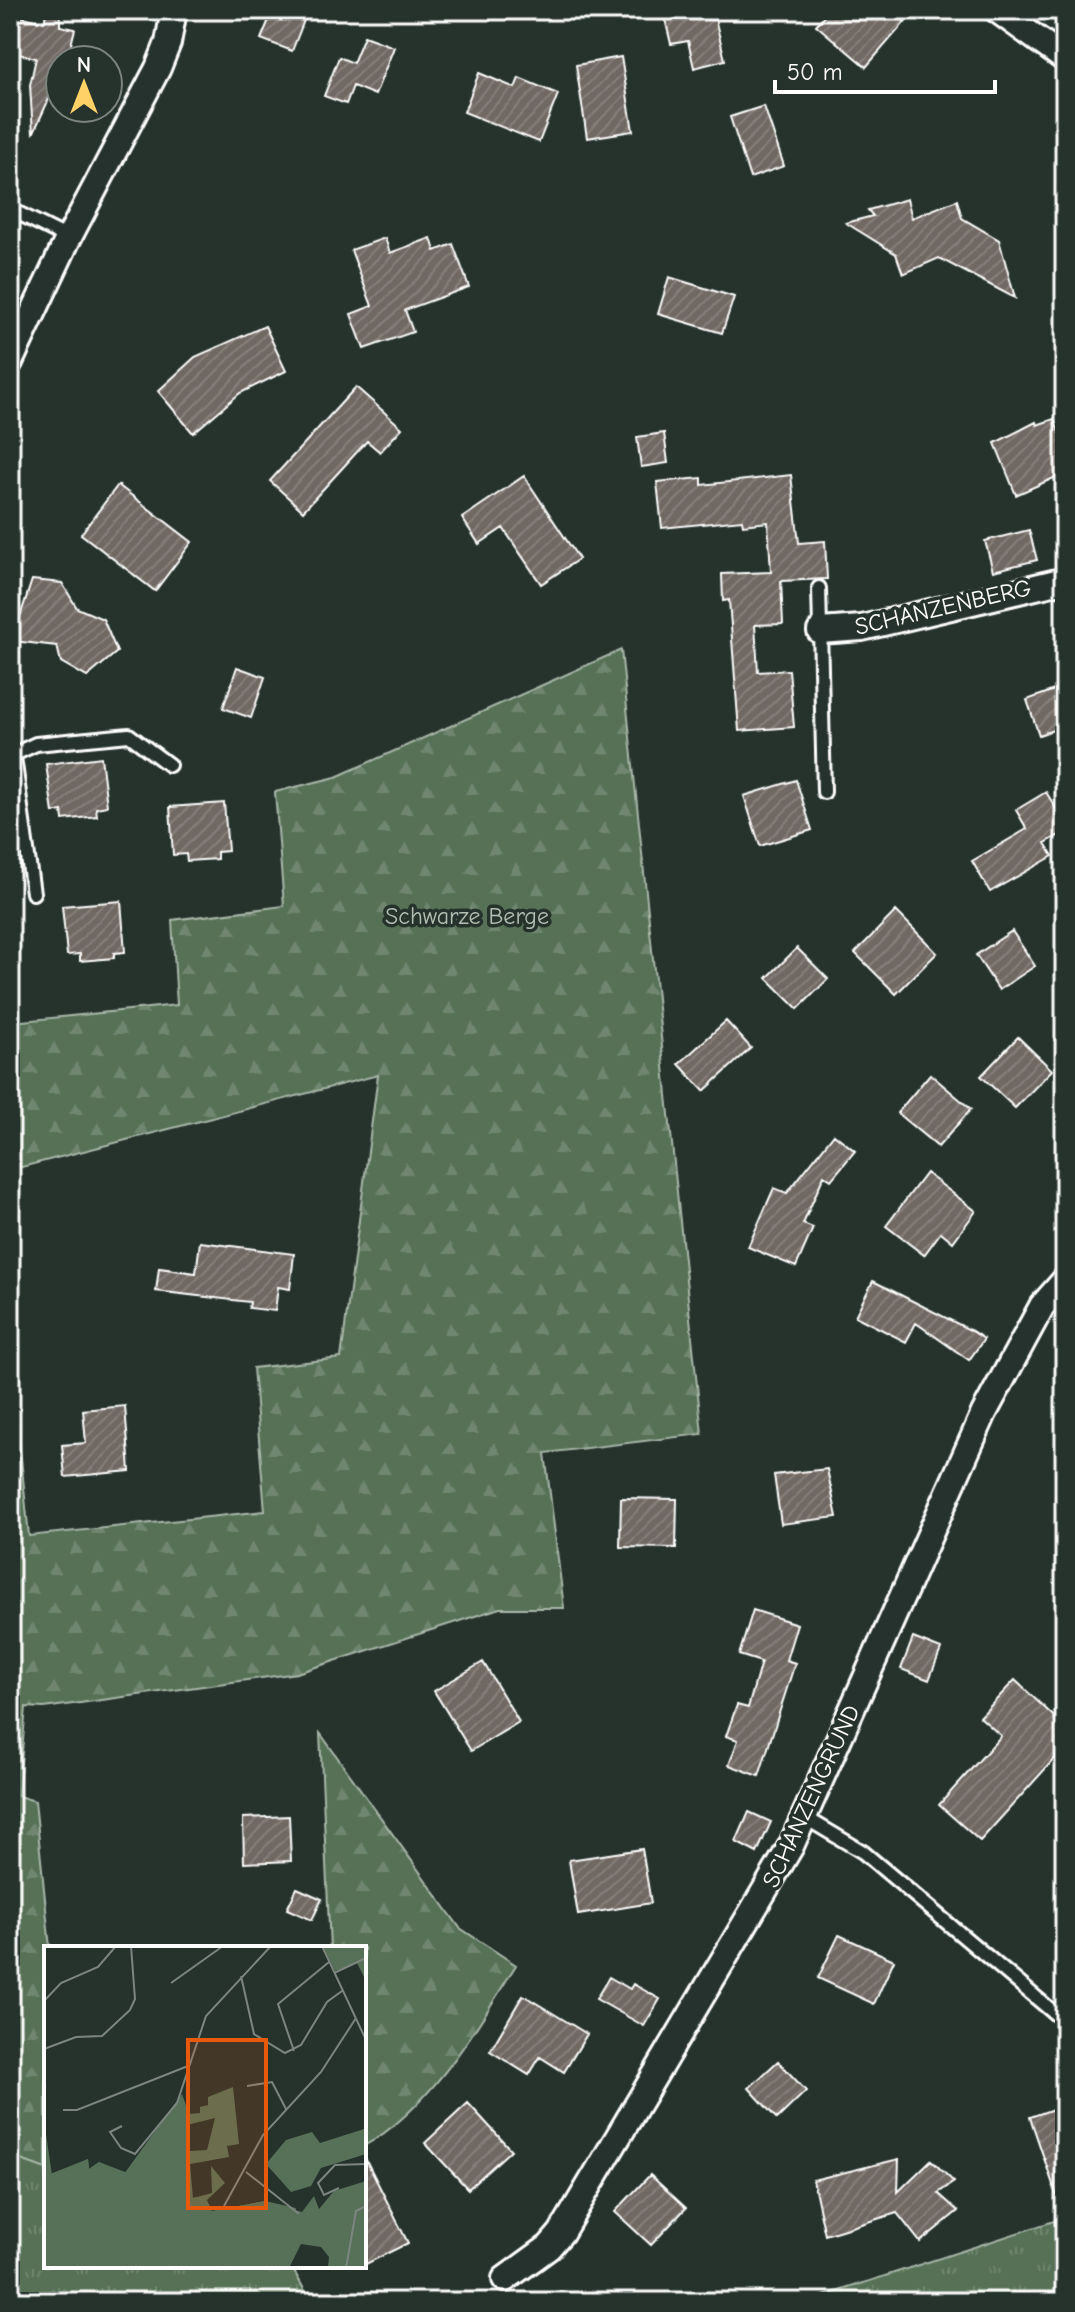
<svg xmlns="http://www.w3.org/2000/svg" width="1075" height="2312" font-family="'Comic Neue',sans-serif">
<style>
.forest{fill:url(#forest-firs);stroke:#aab8ab;stroke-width:2}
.park{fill:url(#park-tufts);stroke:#aab8ab;stroke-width:2}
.building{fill:url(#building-hatch);stroke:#fff;stroke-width:2}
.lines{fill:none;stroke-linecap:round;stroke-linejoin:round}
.lane-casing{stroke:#fff;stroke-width:18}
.street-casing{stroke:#fff;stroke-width:30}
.lane{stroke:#26332d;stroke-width:12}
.street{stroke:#26332d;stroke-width:24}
.labels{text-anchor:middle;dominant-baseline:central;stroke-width:7;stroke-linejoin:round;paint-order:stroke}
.street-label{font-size:24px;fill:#fff;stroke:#26332d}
.park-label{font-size:24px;fill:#b3bfb3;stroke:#26332d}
.inset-road{fill:none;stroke:#7d8581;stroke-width:2}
.view{fill:#e8590c;fill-opacity:0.15;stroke:#e8590c;stroke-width:4}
.inset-edge{fill:none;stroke:#fff;stroke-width:4}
</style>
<defs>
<pattern id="forest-firs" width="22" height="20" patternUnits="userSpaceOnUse" patternTransform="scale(2)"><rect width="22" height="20" fill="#567157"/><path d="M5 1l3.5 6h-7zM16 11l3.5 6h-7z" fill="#6f8670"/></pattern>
<pattern id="park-tufts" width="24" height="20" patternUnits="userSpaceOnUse" patternTransform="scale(2)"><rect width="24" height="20" fill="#567157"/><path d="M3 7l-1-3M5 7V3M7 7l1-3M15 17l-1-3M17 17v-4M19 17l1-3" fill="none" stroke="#6f8670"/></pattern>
<pattern id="building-hatch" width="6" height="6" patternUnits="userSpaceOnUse" patternTransform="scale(2)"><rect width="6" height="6" fill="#706762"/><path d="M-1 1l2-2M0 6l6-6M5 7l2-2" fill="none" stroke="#857e7a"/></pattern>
</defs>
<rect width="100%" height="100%" fill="#26332d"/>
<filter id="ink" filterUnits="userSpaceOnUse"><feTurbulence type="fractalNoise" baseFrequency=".0125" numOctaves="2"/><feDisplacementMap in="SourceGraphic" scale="16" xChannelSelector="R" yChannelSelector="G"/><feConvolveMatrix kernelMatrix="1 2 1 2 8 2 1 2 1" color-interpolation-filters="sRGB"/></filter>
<g filter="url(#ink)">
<path class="forest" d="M621,650l81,784 -157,19 19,155h-64l-203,65 -253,35 -18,-1 -8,89 17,5 15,147h-4v318h245l20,36h-301v-950l19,184 236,-25 -12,-143 88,-10 37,-283 -368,95v-169l3,21 164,-17 -5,-85 112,-14 -9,-114 61,-15z
M320,1733l140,195 56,37c-39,63 -86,144 -152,181v-198h-34z"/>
<path class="park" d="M10,2156l36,13v97h245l20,36h-301z
M1063,2218l2,84h-260z"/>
<path class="building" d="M47,10h13v16l15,3 -8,31h-7l-7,30 -20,44 -3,-49 6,-27 -26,-6v-38l34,8z
M273,10h35l-16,41 -31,-12z
M663,10h50l12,50 -31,8 -6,-27 -17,3z
M829,10h61l15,12 -39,45 -50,-42z
M364,36l30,11 -19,48 -22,-9 -7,18 -22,-8 15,-39 14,6z
M621,57l12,74 -46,7 -11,-73z
M479,73l36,15 4,-10 39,16 -19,48 -75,-30z
M764,106l20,60 -34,12 -20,-61z
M907,199l5,19 45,-18 5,18 37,22 16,58 -76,-40 -36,16 -7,-20 -50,-31 27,-7 -5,-6z
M385,238l5,15 41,-15 4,13 18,-7 16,43 -64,23 8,22 -49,17 -13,-35 21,-8 -21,-56z
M669,277l65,20 -12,36 -64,-19z
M265,326l21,45 -46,22 -47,40 -35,-42 37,-34z
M356,387l46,41 -22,24 -13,-11 -64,70 -33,-30z
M1054,419l6,15 5,-2v41l-49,22 -21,-52 41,-21 1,3z
M664,433l4,30 -27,4 -4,-30z
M791,475l8,68 26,-2 2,38 -46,2 2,43 -28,1 3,47 31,-2 5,57 -55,4 -10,-131 -6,1 -1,-27 49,-2 -3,-50 -25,3 -1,-5 -80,8 -5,-46 45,-4v7z
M524,476l55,83 -38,25 -38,-56 -24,16 -17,-26z
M118,485l74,57 -37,49 -74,-57z
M1029,530l8,30 -44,11 -8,-30z
M32,580l30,3 15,25 26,11 14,33 -30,25 -26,-15 -4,-16 -45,-5z
M237,667l28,10 -14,41 -28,-10z
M1065,686v40l-26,9 -12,-35z
M101,757l6,49 -11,2 1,8 -34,4 -1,-9 -9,2 -7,-49z
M796,780l16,50 -52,16 -16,-50z
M1046,792l19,31v9l-20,11 8,13 -63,36 -18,-31 55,-32 -11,-19z
M224,803l4,48 -11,1v7l-30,2 -1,-7 -13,1 -3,-48z
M121,901l4,51 -11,1v5l-34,3v-7l-13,1 -5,-49z
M896,911l41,42 -41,41 -41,-41z
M1012,931l23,35 -36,24 -23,-35z
M797,948l31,31 -30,30 -31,-31z
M726,1021l25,27 -47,43 -25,-27z
M1018,1037l34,33 -37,38 -34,-32z
M930,1074l41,35 -33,38 -41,-34z
M834,1134l21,17 -24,29 -7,-5 -21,49 10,4 -17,39 -48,-20 26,-59 13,5z
M926,1173l50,38 -23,31 -12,-10 -17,23 -38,-29z
M200,1242l94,12 -4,35 -12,-2 -3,24 -26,-3 1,-6 -94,-11 3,-23 37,5z
M873,1281l99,50 12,8 -15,21 -53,-37 -10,19 -51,-26z
M125,1406l5,65 -65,6 -3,-32 24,-2 -3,-33z
M827,1469l10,48 -56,7 -7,-49z
M621,1498l56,1 -1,49 -56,-1z
M753,1610l44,14 -11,36 9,3 -36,113 -30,-11 9,-25 -12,-4 11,-31 11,3 13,-46 -22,-7z
M913,1638l28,11 -12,31 -28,-11z
M483,1662l36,60 -48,29 -37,-60z
M1015,1680l50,47v20l-85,94 -41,-36 62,-69 -21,-19z
M749,1812l22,10 -14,31 -21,-11z
M289,1816l2,45 -47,2 -1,-45z
M642,1849l9,54 -73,12 -9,-55z
M297,1888l25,11 -10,21 -25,-11z
M839,1935l55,25 -20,44 -56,-26z
M609,1977l21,12 3,-5 27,15 -16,27 -48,-27z
M523,1995l64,39 -23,38 -24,-15 -11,18 -39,-24z
M778,2061l28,30 -29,28 -28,-31z
M468,2103l43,47 -43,39 -43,-46z
M1065,2105v102l-4,1 -31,-91z
M364,2156l44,87 -44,22z
M899,2159l-1,33 33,-32 23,22 -16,11 20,18 -38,31 -23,-29 -72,22 -12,-55z
M650,2175l36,33 -35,37 -36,-33z"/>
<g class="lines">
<g class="lane-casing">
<path id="lane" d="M10,209l58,29
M819,588l5,204
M10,756l26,-12 93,-9 40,30
M14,757l19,136
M806,1818l57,34 202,170"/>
</g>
<g class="street-casing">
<path id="street" d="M997,10l68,49
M10,362l56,-119 92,-175 10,-25 6,-33
M820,631l42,-3 203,-48
M505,2279l44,-32 12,-14 230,-387 193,-433 58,-107 23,-26"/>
</g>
<use href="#lane" class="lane"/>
<use href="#street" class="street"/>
</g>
</g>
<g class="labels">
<g class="street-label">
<text transform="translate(943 607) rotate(-13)">SCHANZENBERG</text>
<text transform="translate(811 1796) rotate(-65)">SCHANZENGRUND</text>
</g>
<g class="park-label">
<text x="467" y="916">Schwarze Berge</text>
</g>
</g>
<g transform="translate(44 1946)">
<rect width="322" height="322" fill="#26332d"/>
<path d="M279,0h43v35l-9,-18 -22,8zM189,141l6,57 -12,2 2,11 -39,7 3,34 19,-5 -1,-27 14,17 -18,17 5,11 53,-10 37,11 12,-16 5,13 15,-18 32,-10v87h-38l1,-11 -8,-10 -20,-3 -12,24h-245v-148l6,54 38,-15 1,10 10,-7 25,12 58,-80 7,20 11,-1v-6l8,-2v-8zM171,172l-8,32 -17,1 -3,-26zM320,183l2,25 -45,14 -10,18 -20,6 -25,-28 20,-24 26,-8 8,11z" fill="#567157" fill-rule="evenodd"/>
<path d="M0,174l8,55 36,-16 1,10 10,-7 94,36 11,-2 8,15 53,-10 31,7 -8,60h-244z" fill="#567157"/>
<path class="inset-road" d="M278,0l44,94M290,27l32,-15M197,30l13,58 31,19 16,-8 26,-43 15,-11M127,37l52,-37M0,55l17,-18 37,-16 18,-21M0,103l32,-12 26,-1 28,-26 5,-11 -4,-53M250,105l-16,-47 51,-42M203,140l25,-4 14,27M19,164h14l111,-44M78,180l-12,6 11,16 14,6 42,-51 29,-87 65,-70M202,226l53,42M295,242l-15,7 -6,-12 17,-18 31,-1M180,260l39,-71 58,-63 35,-54M302,322l10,-57 10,-5"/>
<path class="view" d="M144,94h78v168h-78z"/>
<rect width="322" height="322" class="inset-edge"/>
</g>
<rect width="1075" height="2312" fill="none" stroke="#26332d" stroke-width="40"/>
<rect x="20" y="20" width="1035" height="2272" fill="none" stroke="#fff" stroke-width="3" filter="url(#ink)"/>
<g transform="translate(84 84)"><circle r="38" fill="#26332d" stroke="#7d8581" stroke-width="2"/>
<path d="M0-6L14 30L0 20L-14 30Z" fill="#ffd166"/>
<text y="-12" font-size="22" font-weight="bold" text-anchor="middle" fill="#ffffff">N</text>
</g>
<path d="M775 80v12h220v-12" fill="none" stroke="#ffffff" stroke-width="4"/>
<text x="787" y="80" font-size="24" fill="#ffffff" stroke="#26332d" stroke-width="6" paint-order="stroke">50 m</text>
</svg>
